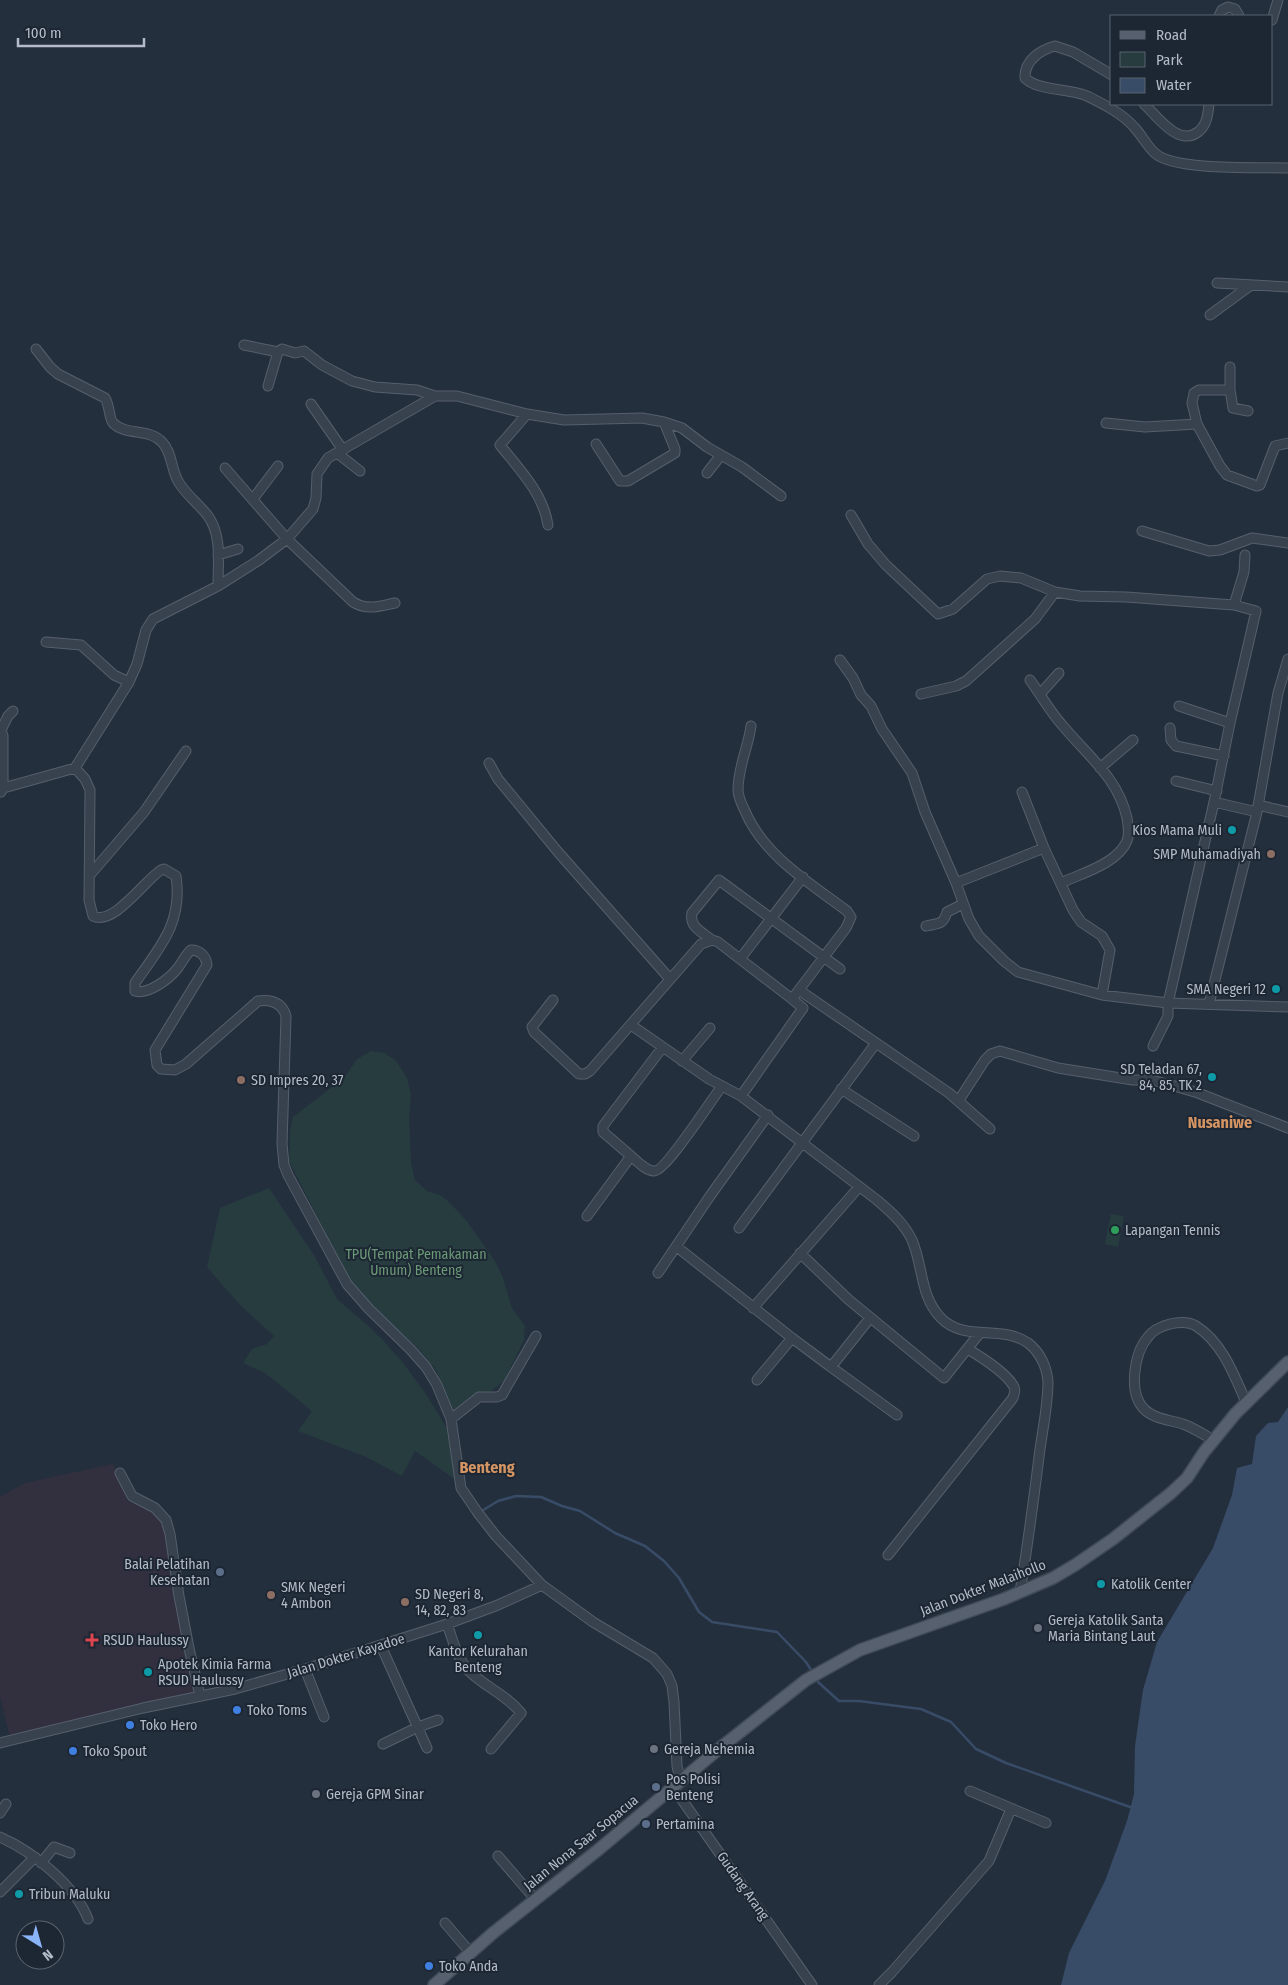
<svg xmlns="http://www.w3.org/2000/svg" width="1288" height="1985" font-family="'Fira Sans Condensed',sans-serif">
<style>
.medical{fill:#32303f}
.green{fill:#263c3f}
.water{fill:#394c67}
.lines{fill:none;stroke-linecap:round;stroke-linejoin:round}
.stream{stroke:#394c67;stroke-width:2.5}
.minor-casing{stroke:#565f6c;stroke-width:11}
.major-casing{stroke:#414a57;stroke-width:14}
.minor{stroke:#38414e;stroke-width:9}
.major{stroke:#56606e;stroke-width:11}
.culture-dot{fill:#0f9aa8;stroke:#1d2633;stroke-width:2}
.education-dot{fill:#8d6e63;stroke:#1d2633;stroke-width:2}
.leisure-dot{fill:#2e9e5b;stroke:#1d2633;stroke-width:2}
.service-dot{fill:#5c6f8a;stroke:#1d2633;stroke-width:2}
.worship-dot{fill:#6b7280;stroke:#1d2633;stroke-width:2}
.health-dot{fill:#e0444e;stroke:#1d2633;stroke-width:2}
.shop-dot{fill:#3f7fe0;stroke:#1d2633;stroke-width:2}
.labels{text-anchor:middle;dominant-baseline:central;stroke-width:4;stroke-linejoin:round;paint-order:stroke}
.poi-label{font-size:14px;fill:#b4bcc9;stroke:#1d2633;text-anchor:start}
.park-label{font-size:14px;fill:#6b9a76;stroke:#1d2633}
.street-label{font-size:14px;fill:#b4bcc9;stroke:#1d2633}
.quarter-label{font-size:16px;font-weight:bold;fill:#d59563;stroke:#1d2633}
</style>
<rect width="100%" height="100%" fill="#242f3e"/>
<path class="medical" d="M113,1464l15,38 24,8 15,17 2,27 25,139 -184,44 -10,-41v-199l25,-14z"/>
<path class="green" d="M371,1051l14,2 11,8 11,17 4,16 -2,24 2,45 4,17 12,11 13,4 8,6 18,19 29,41 8,17 9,30 13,18 -1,14 -20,41 -47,36 -9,-16 -12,-31 -20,-24 -43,-35 -24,-32 -60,-118 1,-31 3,-13 51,-39 13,-19z
M269,1188l45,67 23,44 28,24 18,17 21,24 22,30 25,41 5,45 -41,-29 -13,25 -36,-19 -68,-26 14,-20 -47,-38 -22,-10 9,-14 15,-5 7,-8 -34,-31 -33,-38 13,-59z
M1111,1214l13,2 -6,31 -13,-3z"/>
<path class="water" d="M1288,1407v578h-227l8,-32 36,-72 22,-60 7,-27 1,-48 8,-56 14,-48 56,-94 19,-53 5,-27 15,-4 4,-28 12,-13 10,-1z"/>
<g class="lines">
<path class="stream" d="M480,1512l18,-11 18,-5 25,1 21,9 18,5 35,22 30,13 19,15 15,17 20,34 13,10 65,10 29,30 7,11
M815,1678l3,4 21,19h20l62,8 30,13 25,27 30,14 124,44"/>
<g class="minor-casing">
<path id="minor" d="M1219,16l3,-6 6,-3 7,2 4,7
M1272,20l6,-20
M1112,75l-39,-23 -18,-6c-15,4 -31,15 -30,32 13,13 43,10 62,18 16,8 35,17 47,31 8,8 13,20 22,27 21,17 103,13 132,14
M1144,104c13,12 34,43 54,28 9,-7 10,-18 11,-28
M1217,283l71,4
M1210,315l41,-30
M244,345l34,7
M36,349l14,18 8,7 47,24c5,8 4,21 8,25 13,13 36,5 49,19 10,10 9,27 16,39 7,13 21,23 30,35 14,19 10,47 10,70
M1230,367v23
M268,386l10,-34 4,-3 13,4 9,-2 18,14 30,16 23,6 42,3 18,6
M311,404l32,46
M1248,411l-15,-3 -3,-18h-31l-5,3 -2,10 5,21 23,42 7,9 30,11 3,-1 15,-39 13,-3
M527,414l-27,31c19,24 43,48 48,80
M1106,423l39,4 52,-3
M596,444l24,37h8l47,-28v-4l-11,-27
M337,453l23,18
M225,468l62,71 66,63c14,9 27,4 42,1
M707,473l14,-18
M253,499l25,-33
M851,515l17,29 18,21 52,49 15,-5 34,-30 13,-3 21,2 34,14
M1142,531l67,20 11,-1 32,-12 36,5
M218,555l20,-6
M1234,605l10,-33 1,-17
M46,642l35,3 33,30 15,7
M840,660l13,18 8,17 10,11 11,23 30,44 13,39 31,71 13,36 10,17 25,25 14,11 84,23 66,8 46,-201 16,-79 26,-112 -22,-6 -108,-8 -46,-1 -25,-4 -20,27 -69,62 -10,5 -35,8
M1030,680c11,15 20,32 33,46 25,30 55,52 64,92 1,8 3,15 0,23 -10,23 -45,32 -66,42
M1040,694l19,-21
M1179,706l51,17
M1170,728l1,12 5,6 48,10
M1,730l2,6v52l-2,4
M0,732l8,-16 5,-5
M489,763l9,16 60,73 112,127
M75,768l54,-86 8,-18 9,-34 7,-11 65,-33 41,-26 28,-21 26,-30 3,-11 1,-24 11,-16 107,-62h22l70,18 37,6 78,-2 22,4 18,6 25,19 35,20 39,29
M1100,768l33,-28
M1176,781l41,10
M0,789l75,-21 10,11 5,11 -1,110 4,16c21,10 51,-35 68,-46l3,-1 12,7c7,47 -16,71 -41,107v8c13,4 34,-12 42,-22 5,-6 8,-14 14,-19 9,0 15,6 16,15l-52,85 2,15 4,4 14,1 11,-6 72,-63c14,-2 24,2 28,15l-4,128 2,21 4,10 59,109 22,25 42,41 15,17 11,18 14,34 10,69 17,25 18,23 46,49 51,37 60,36 14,16 5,12 2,16 3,64 3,14
M1022,792l22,56 29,62 8,12 21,14 8,14 -8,45
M1258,805l30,7
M1257,812l21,-119 10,-34
M89,876l55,-64 42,-61
M956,883l88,-35
M926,926c13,-3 17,-1 21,-14l16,-8
M712,940c-10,-8 -23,-13 -20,-27l27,-33 121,89
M799,990l150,103 41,36
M792,999l-52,-40 63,-82
M553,1000l-21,27 2,5 45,42h6l5,-3 111,-127 11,-4 6,2 22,17
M1209,1004l48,-192 -43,-10
M631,1025l78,54 32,17 136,104c14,12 27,23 35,40 11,25 8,56 28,77 24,26 61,7 88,26 12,9 19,24 20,39 0,22 -5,46 -8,67 -6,48 -12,95 -20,143
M1153,1046l15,-30v-13l120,4
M682,1061l28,-33
M841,1089l73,47
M741,1096l62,-88 -11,-9 54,-71 5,-11 -4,-6c-37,-28 -83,-55 -102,-100 -3,-6 -7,-14 -7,-21 0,-23 10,-42 13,-64
M959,1100l26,-40 6,-6 9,-3 58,17 75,12h18l20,5 27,8 90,35
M631,1156c6,5 15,15 23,15 11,1 58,-72 68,-85
M587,1216l44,-60 -28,-24v-6l59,-78
M739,1228l137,-185
M677,1247l115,91 39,29 39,-49
M800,1253l49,47 95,78 35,-44
M658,1273l52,-77 58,-81
M753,1308l106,-121
M831,1367l66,48
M757,1380l35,-42
M451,1419l28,-22h18l5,-2 34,-59
M1213,1440c-10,-6 -19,-12 -30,-16 -13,-4 -29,-5 -39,-15 -16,-16 -10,-56 4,-72 5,-7 14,-11 22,-13 9,-2 18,-3 26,2 26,16 38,49 50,76
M120,1473l12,23 23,12 11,12 4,14 9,62 10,52 11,48
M888,1555l125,-157c1,-4 3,-7 1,-11 -7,-14 -33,-30 -46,-38
M447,1624c6,16 10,35 22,47 16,16 38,24 52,42l-30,36
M381,1646l46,102
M305,1669l19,48
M0,1743l143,-35 92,-19 70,-20 142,-45 51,-19 44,-20
M383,1744l35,-17 20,-7
M673,1787l139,198
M970,1791l76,32
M0,1813l6,-9
M0,1837c32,14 75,48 88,82
M498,1856l37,43
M41,1863l13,-16 16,6
M0,1892l35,-35
M445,1923l25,29
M879,1985l13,-13 97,-111 22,-52"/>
</g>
<g class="major-casing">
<path id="major" d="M434,1985l59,-52 105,-83 122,-102 86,-68 54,-30 144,-51 49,-21 22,-13 38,-26 58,-46 16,-15 17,-26 32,-39 52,-51"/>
</g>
<use href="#minor" class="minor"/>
<use href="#major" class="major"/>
</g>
<g class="culture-dot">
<circle cx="1232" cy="830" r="5"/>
<circle cx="1276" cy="989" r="5"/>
<circle cx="1212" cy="1077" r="5"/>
<circle cx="1101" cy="1584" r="5"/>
<circle cx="478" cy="1635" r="5"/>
<circle cx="148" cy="1672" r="5"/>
<circle cx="19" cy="1894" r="5"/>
</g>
<g class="education-dot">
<circle cx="1271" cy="854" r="5"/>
<circle cx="241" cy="1080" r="5"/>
<circle cx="271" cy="1595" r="5"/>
<circle cx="405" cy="1602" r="5"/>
</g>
<circle class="leisure-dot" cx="1115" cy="1230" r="5"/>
<g class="service-dot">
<circle cx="220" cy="1572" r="5"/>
<circle cx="656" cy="1787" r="5"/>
<circle cx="646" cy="1824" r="5"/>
</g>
<g class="worship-dot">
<circle cx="1038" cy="1628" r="5"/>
<circle cx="654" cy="1749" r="5"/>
<circle cx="316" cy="1794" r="5"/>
</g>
<path class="health-dot" d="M89.5 1632.5h5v5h5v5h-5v5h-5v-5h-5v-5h5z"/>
<g class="shop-dot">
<circle cx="237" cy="1710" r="5"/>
<circle cx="130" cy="1725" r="5"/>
<circle cx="73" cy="1751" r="5"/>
<circle cx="429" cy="1966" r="5"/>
</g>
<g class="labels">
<g class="poi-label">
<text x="1222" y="830" text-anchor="end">Kios Mama Muli</text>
<text x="1261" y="854" text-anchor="end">SMP Muhamadiyah</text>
<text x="1266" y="989" text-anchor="end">SMA Negeri 12</text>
<text x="1202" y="1069" text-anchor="end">SD Teladan 67,<tspan x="1202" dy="16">84, 85, TK 2</tspan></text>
<text x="251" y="1080">SD Impres 20, 37</text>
<text x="1125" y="1230">Lapangan Tennis</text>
<text x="210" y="1564" text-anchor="end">Balai Pelatihan<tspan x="210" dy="16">Kesehatan</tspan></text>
<text x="1111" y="1584">Katolik Center</text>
<text x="281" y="1587">SMK Negeri<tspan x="281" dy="16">4 Ambon</tspan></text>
<text x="415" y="1594">SD Negeri 8,<tspan x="415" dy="16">14, 82, 83</tspan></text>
<text x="1048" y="1620">Gereja Katolik Santa<tspan x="1048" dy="16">Maria Bintang Laut</tspan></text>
<text x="103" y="1640">RSUD Haulussy</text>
<text x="478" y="1651" text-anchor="middle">Kantor Kelurahan<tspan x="478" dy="16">Benteng</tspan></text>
<text x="158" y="1664">Apotek Kimia Farma<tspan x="158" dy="16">RSUD Haulussy</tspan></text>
<text x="247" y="1710">Toko Toms</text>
<text x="140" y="1725">Toko Hero</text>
<text x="664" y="1749">Gereja Nehemia</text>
<text x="83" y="1751">Toko Spout</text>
<text x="666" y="1779">Pos Polisi<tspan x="666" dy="16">Benteng</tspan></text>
<text x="326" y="1794">Gereja GPM Sinar</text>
<text x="656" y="1824">Pertamina</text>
<text x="29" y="1894">Tribun Maluku</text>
<text x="439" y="1966">Toko Anda</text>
</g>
<g class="park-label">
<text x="416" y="1254">TPU(Tempat Pemakaman<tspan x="416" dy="16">Umum) Benteng</tspan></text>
</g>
<g class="street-label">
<text transform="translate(983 1588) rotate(-21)">Jalan Dokter Malaihollo</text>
<text transform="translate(346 1656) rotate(-17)">Jalan Dokter Kayadoe</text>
<text transform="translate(581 1843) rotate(-39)">Jalan Nona Saar Sopacua</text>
<text transform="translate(743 1886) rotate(55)">Gudang Arang</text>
</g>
<g class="quarter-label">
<text x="1220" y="1122">Nusaniwe</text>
<text x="487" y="1467">Benteng</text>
</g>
</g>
<rect x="1110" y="15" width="162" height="90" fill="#1d2633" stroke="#59626f"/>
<rect x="1120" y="31" width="25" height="8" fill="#56606e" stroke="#59626f"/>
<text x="1156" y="40" font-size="15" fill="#b4bcc9">Road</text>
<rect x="1120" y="52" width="25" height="15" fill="#263c3f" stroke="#59626f"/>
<text x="1156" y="65" font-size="15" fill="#b4bcc9">Park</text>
<rect x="1120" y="78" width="25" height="15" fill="#394c67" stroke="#59626f"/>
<text x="1156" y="90" font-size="15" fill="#b4bcc9">Water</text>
<g transform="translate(40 1945) rotate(143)"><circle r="24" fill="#1d2633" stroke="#59626f"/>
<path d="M0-4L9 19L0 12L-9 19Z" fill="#8ab4f8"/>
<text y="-8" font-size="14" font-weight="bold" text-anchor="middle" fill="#b4bcc9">N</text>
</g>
<path d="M18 38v8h126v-8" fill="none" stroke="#b4bcc9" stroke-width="2.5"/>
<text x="25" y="38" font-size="15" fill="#b4bcc9" stroke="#1d2633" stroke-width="4" paint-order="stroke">100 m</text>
</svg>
